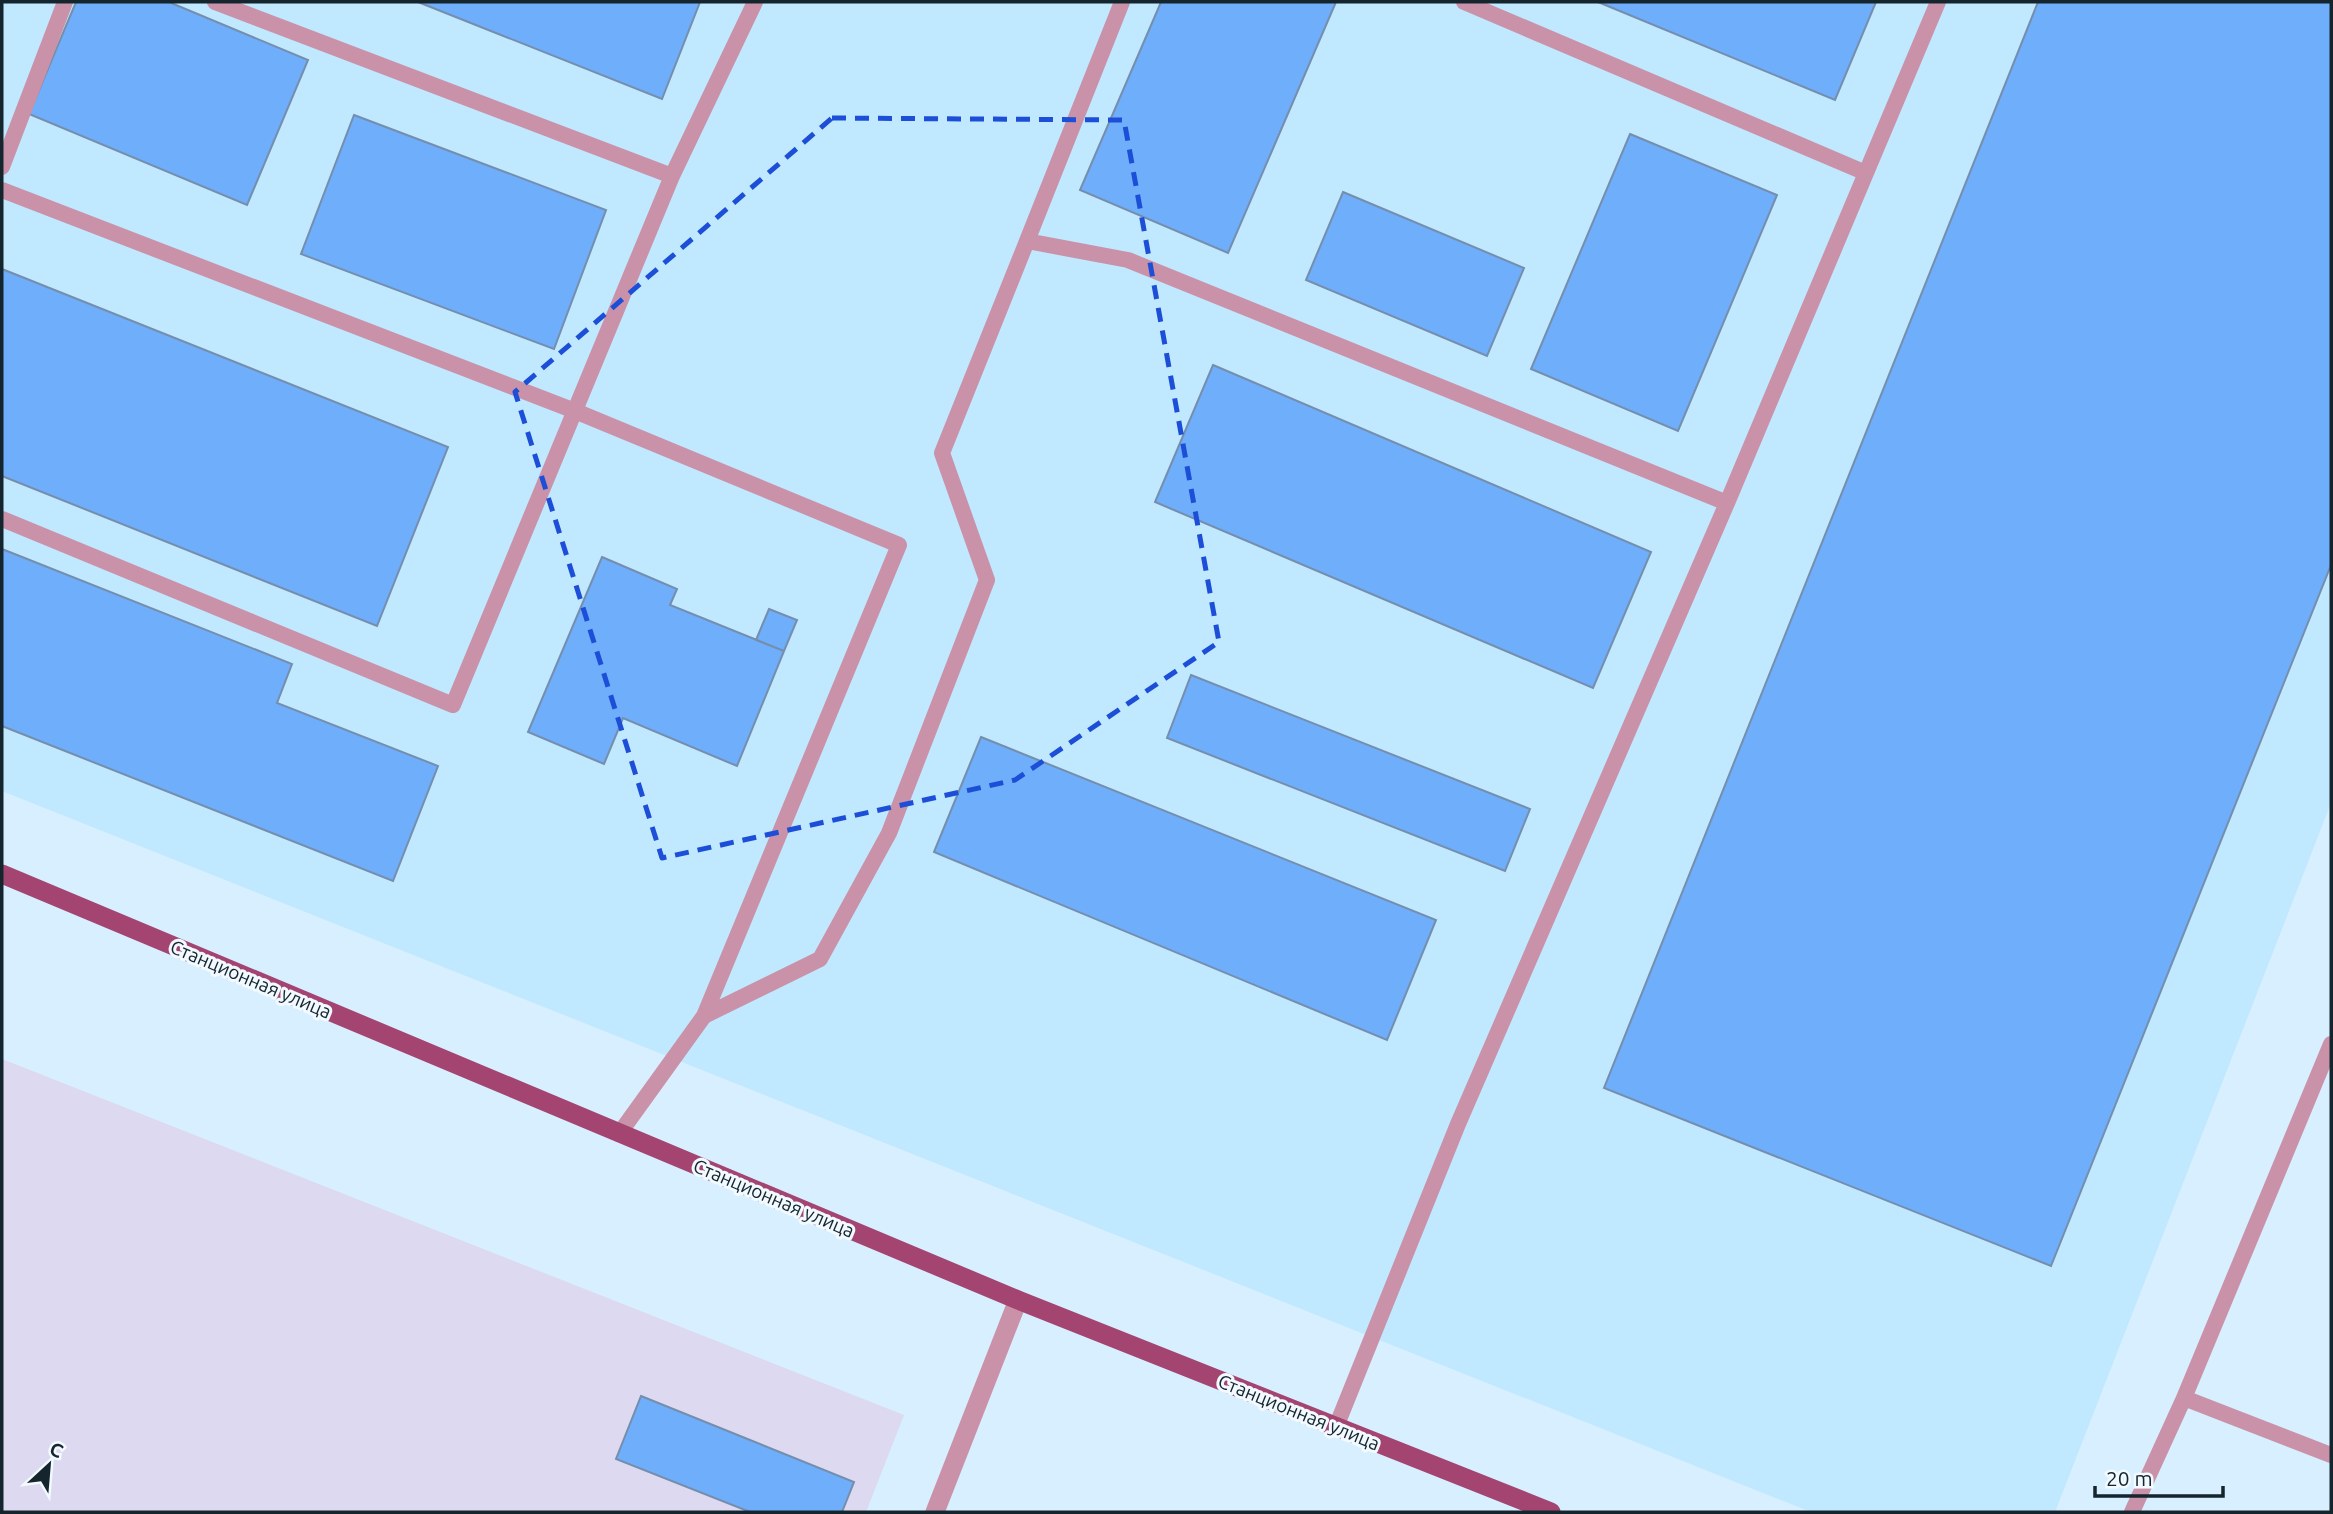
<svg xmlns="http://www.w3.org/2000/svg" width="2333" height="1514" font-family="Ubuntu,sans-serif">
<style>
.built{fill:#c0e8fe}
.green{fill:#ddd9f0}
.building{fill:#6eaefa;stroke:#758ead;stroke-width:2}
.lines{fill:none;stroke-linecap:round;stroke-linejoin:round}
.service{stroke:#ca92a8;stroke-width:16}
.tertiary{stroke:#ca92a8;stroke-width:19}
.primary{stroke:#a44471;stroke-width:19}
.marked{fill:none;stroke:#1d4ed8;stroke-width:5;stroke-dasharray:14 9;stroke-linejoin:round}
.labels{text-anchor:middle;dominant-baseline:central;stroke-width:6;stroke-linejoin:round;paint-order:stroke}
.street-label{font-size:19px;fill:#15252e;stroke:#f2faff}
</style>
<rect width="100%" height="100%" fill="#d7effe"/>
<path class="built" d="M2,2h2329v801l-276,709h-244l-1809,-721z"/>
<path class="green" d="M2,1059l902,356 -38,97h-864z"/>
<path class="building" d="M76,2h93l139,58 -61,145 -218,-91z
M418,2h282l-38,97z
M1161,2h175l-108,251 -148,-63z
M1598,2h278l-41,98z
M2038,2h293v563l-280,701 -447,-178z
M354,115l252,95 -52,139 -253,-95z
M1630,134l147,61 -99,236 -147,-62z
M1343,192l181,76 -37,88 -181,-76z
M2,269l446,178 -71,179 -375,-150z
M1213,365l438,187 -58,136 -438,-186z
M2,549l290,115 -15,39 161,63 -45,115 -391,-155z
M602,557l75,32 -7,16 114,46 -47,115 -114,-48 -19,46 -76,-32z
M769,609l28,11 -13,31 -28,-11z
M1191,675l339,134 -25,62 -338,-133z
M981,737l455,183 -49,120 -453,-188z
M641,1396l213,86 -12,30h-92l-134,-53z"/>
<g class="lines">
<path class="service" d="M215,2l457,174
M1464,2l402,171
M2,167l63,-165
M2,190l573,221 324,134 -195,471 -85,118
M1027,241l95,-239
M2,519l451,186 219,-529 83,-174
M704,1016l116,-57 69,-126 98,-253 -45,-127 85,-212 101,19 599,243
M2184,1398l147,57
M1336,1427l122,-303 269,-621 211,-501
M2132,1512l52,-114 147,-354"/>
<path class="tertiary" d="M935,1512l83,-212"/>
<path class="primary" d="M2,874l1016,426 533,212"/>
</g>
<path class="marked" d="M832,118l292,2 95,522 -204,138 -353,78 -147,-466z"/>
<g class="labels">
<g class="street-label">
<text transform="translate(251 979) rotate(23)">Станционная улица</text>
<text transform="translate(774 1198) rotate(23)">Станционная улица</text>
<text transform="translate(1299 1412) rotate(22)">Станционная улица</text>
</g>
</g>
<rect width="2333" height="1514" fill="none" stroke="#15252e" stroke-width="7"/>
<g transform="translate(49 1465) rotate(26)" stroke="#f2faff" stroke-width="5" paint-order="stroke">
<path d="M0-5L12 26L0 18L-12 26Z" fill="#15252e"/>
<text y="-10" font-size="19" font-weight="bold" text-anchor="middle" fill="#15252e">С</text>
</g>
<path d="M2095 1486v10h128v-10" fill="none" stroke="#15252e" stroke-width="3.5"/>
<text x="2106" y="1486" font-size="21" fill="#15252e" stroke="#f2faff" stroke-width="5" paint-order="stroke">20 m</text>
</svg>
